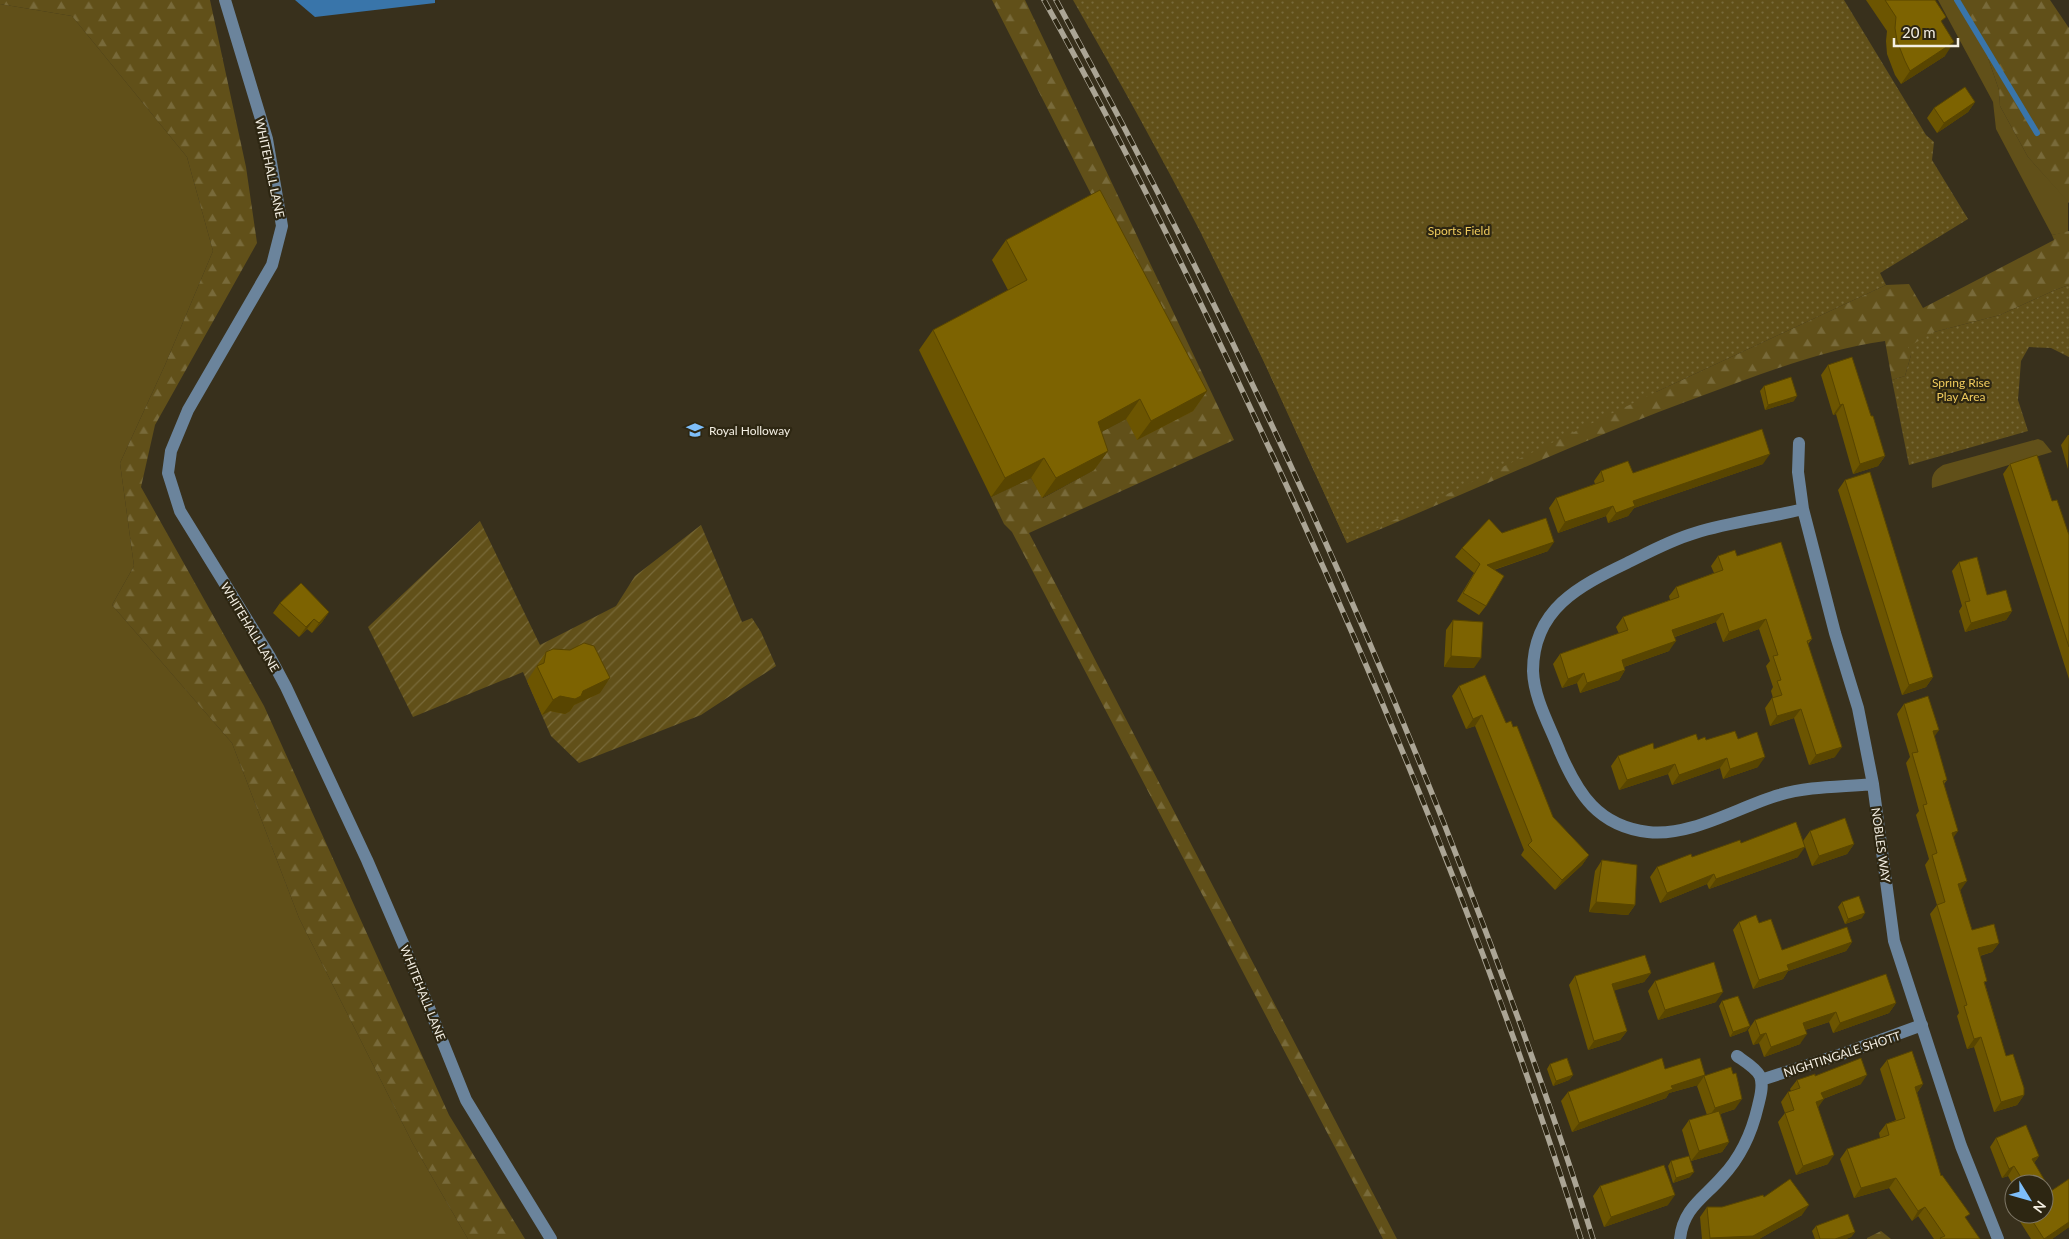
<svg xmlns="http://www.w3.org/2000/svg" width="2069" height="1239" font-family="Lato,sans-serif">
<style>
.grass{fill:#615019}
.forest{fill:url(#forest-firs)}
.park{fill:url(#park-dots)}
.garden{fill:url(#garden-furrows)}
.water{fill:#3975aa}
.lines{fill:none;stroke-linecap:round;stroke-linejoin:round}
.stream{stroke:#3975aa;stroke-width:6}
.minor{stroke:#6b849c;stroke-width:12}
.rail-casing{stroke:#aba595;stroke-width:5.5}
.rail{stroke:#2d2612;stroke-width:4;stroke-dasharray:11;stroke-linecap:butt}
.wall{fill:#6c5501}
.shaded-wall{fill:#584501}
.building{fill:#7d6301;stroke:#584501}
.labels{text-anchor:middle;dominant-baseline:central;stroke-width:4.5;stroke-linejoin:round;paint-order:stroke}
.street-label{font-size:12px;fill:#f4efe3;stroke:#2d2612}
.park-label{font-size:12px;fill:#f0cb5d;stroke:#2d2612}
.poi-label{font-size:12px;fill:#f4efe3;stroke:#2d2612;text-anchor:start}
</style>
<defs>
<pattern id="forest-firs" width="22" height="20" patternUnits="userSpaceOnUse" patternTransform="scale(1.25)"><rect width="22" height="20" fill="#615019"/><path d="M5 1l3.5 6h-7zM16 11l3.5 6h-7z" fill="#786a3a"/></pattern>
<pattern id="park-dots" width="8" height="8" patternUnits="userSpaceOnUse" patternTransform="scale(1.25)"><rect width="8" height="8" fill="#615019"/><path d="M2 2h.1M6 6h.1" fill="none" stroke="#786a3a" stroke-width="1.8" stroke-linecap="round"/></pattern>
<pattern id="garden-furrows" width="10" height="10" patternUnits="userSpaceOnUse" patternTransform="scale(1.25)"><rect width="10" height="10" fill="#615019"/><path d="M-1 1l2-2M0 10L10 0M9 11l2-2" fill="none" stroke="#786a3a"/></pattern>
</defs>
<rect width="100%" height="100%" fill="#38301c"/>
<path class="grass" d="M1938,0h21l26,49 14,41 1,16 28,51 40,44v31l-16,3 -56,-106 -3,-27z
M0,4l72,12 115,141 26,94 -48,114 -45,98 14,103 -22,39 120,138 67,175 114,226 55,95h-468z
M2038,439l5,2 9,11 -120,36c-1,-12 1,-17 11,-23z"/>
<path class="forest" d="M0,0h210l36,167 11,76 -102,182 -14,62 123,219 185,409 76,124h-57l-55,-95 -114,-226 -67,-175 -120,-138 22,-39 -14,-103 45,-98 48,-114 -26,-94 -115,-141 -72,-12z
M992,0h33l209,440 -205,93 368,706h-14l-371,-707 -8,-8 -13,-27 40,-19 12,20 51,-28 -10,-29 42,-22 -34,-223z
M1959,0h91l19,28v175l-41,-46 -28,-51 -1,-16 -14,-41z
M2069,231v54l-14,5 -55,25 -66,17 -23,23 -6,21 -13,4 -7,-39c-59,8 -125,33 -181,54 -121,44 -238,99 -357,148l-83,-181 -62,-127 454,157 230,-107 23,-1 14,24 131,-68 -2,-5z
M1881,1231l10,8h-24v-1z"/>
<path class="park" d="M1073,0h771l82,135 8,7 -2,18 36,59 -88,54 6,12 -230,107 -309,151c-47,-103 -93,-207 -145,-308 -41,-79 -84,-157 -129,-235z
M2069,285v72l-18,-9 -22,-1 -8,14 -3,39 10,31 -119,34 -17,-85 13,-4 6,-21 -3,-8 26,-15 66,-17 55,-25z"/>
<path class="garden" d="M480,521l60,124 76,-39 19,-30 66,-51 41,97 10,-4 9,14 15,34 -75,49 -122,48 -28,-27 -28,-64 -110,45 -45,-90z"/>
<path class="water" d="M295,0h140v3l-120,14z"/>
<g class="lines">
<path class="stream" d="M1957,0l80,133"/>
<path class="minor" d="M225,0l42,139 15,87 -10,39 -84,145 -17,41 -3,22 12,38 90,146 16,30 81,173 38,88 61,152 85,139
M1799,443l-1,29 5,37 32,124 23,75 15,76 21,157 67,205 37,93
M1803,509c-36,9 -73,13 -108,24 -24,7 -46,19 -68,30 -48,23 -94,46 -94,108 1,28 17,55 27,81 18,42 38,74 88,80 43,5 90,-25 131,-37 30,-9 63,-8 94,-11
M1761,1080l87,-28 74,-27
M1680,1239c3,-31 24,-41 42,-62 18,-19 30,-45 36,-71 2,-9 6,-20 2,-30 -4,-8 -16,-15 -23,-20"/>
<g class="rail-casing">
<path id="rail" d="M1044,0c87,156 165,318 240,480 113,247 216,499 297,759
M1056,0c155,284 294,578 410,880 46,119 90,238 127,359"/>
</g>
<use href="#rail" class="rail"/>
</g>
<path class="wall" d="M1866,0h69l7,23 3,33 -44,28 -6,-9 -8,-21 -1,-13 1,-10z
M1975,102l-7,10 -31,21 -10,-15 7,-10z
M1006,240l201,151 -14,20 -56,29 -11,-21 -25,13 7,19 -14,19 -52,28 -11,-20 -40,19 -72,-147 14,-20 75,-40 -16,-30z
M1828,365l43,51 14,40 -7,10 -25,8 -17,-60 -3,1 -12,-40z
M1764,386l30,15 -29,9 -5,-19z
M2068,435h1l-1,34 -7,-24z
M1763,464l-129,44 -6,8 -20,7 -2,-7 -48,17 -9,-25 7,-10 39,-14 -1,-3 7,-10 32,2z
M2010,464l42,37 17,34v144l-66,-205z
M1845,480l88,197 -7,10 -24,8 -64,-205z
M1502,533l46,18 -54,19 -8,36 -7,9 -22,-14 17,-28 -19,-16 7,-9z
M1718,556h19l75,83 -4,5 27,113 -26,8 -15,-47 -24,8 -5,-18 7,-10h1l-2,-7 2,-4 -7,-21 4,-5 -11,-32 -36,13 -7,-20 -41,15 -6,14 -45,16 1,3 -6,10 -39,13 -3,-10 -15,5 -9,-24 7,-10 59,-20 -3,-7 7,-10 47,-17 -1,-4 7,-9 38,-14 -3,-7z
M1959,562l28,33 25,16 -6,9 -41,12 -6,-21 3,-5 -10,-35z
M280,603l49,9 -7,10 -10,11 -5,-4 -8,8 -26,-24z
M1453,620l21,48 -30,-1 2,-37z
M546,652l54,41 -26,12 -4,6 -5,3 -15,-3 -8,4 -15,-34z
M1459,686l47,37 47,94 36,38 -7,10 -27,25 -34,-35 3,-5 -49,-124 -9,3 -14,-33z
M1904,704l30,32 13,44 -3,4 9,54 7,52 12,40 27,13 -7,9 -12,4 5,28 21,72 18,39 -7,10 -23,7 -20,-65 -7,2 -10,-33 2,-3 -29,-99 7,-9 -12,-40 4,-6 -13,-44 3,-4 -13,-48 4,-6 -13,-43z
M1738,739l20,28 -35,12 -3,-11 -48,17 -4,-11 -49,16 -8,-24 7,-10 36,-7 52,-9z
M1810,831l44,13 -7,10 -35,12 -9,-25z
M1741,843l57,14 -89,32 -2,-5 -47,19 -10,-26 7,-10z
M1602,860l33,45 -7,10 -39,-3 6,-41z
M1842,902l20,16 -17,6 -7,-17z
M1739,922l20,1 23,27 70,-8 -6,9 -58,20 -5,8 -30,10 -20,-59z
M1651,973l-7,9 -30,8 13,41 -7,9 -32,10 -19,-65 6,-9z
M1655,981l61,21 -58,18 -10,-29z
M1722,1001l28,25 -4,5 -16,6 -11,-31z
M1896,1003l-7,10 -56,20 -4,-11 -24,8 -5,14 -36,13 -5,-14 -6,2 -5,-15 7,-10z
M1887,1060l36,24 -6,9 24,83 25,43 14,20h-46l-16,-23 -6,5 -23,-33 -35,10 -14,-39 7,-10 33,-11 -1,-5 7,-9 10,-4 -16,-51z
M1550,1064l23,11 -4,5 -16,6 -6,-17z
M1665,1069l40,6 30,34 -15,5 9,28 -7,10 -31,9 -9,-31 7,-10 18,-5 -10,-29 1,-1 -29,8 -3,5 -94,34 -11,-31 7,-9z
M1815,1076l46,8 -38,15 -5,8 10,57 -32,11 -18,-53 7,-9 -4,-11 7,-10 3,-1 -1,-2 7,-9z
M2026,1125l13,31 -5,7 17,28 18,-12v48l-17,12h-21l-14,-22 2,-3h25v-30h-30v3l-6,-11 -6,2 -12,-31 6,-9z
M1671,1161l19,16 -17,6 -5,-17z
M1600,1186l68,19 -64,22 -11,-31z
M1764,1197l38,18 -43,24h-57l-2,-22 7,-10h15z
M1816,1226l39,6 -4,5 -5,2h-31l-3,-8z"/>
<path class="shaded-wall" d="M1954,42l-9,14 -44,28 9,-13z
M1975,102l-7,10 -31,21 7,-10z
M1207,391l-14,20 -56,29 14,-19z
M1797,396l-3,5 -29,9 3,-5z
M1140,399l-14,20 -42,22 14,-19z
M1843,404l-7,10 -3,1 7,-10z
M1108,451l-14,19 -52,28 14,-20z
M1770,454l-7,10 -129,44 -6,8 -20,7 8,-10 17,-12z
M1885,456l-7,10 -25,8 7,-10z
M1044,458l-13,20 -40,19 14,-19z
M1613,506l-7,10 -48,17 7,-11z
M1554,542l-6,9 -67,23 6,-9z
M2012,611l-6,9 -41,12 6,-9z
M329,612l-7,10 -10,11 7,-10z
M1723,613l-7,9 -50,18 6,-10z
M314,619l-7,10 -8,8 7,-10z
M1766,619l-7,10 -36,13 6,-10z
M1676,641l-7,10 -54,19 7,-10z
M1451,656l30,2 -7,10 -30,-1z
M1625,670l-6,10 -39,13 7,-10z
M1584,673l-7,10 -15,5 6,-9z
M1933,677l-7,10 -24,8 7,-10z
M610,678l-10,15 -26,12 -4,6 -5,3 -15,-3 -8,4 11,-15 7,-4 23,-5z
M1801,709l-7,9 -24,8 7,-10z
M1482,715l-7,11 -9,3 7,-10z
M1939,730l-7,10 1,-9z
M1842,747l-7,10 -26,8 7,-10z
M1765,757l-7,10 -35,12 7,-10z
M1727,758l-7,10 -48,17 7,-10z
M1675,764l-7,10 -49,16 8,-10z
M1958,831l-7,10 1,-8z
M1854,844l-7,10 -35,12 7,-10z
M1805,847l-7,10 -89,32 7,-10z
M1589,855l-7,10 -27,25 7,-10z
M1714,874l-7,10 -47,19 7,-10z
M1967,881l-7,10 -2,-7z
M1596,902l39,3 -7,10 -39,-3z
M1865,913l-3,5 -17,6 3,-5z
M1852,942l-6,9 -58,20 -5,8 -30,10 6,-9 28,-15z
M1999,943l-7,9 -21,6 7,-10z
M1651,973l-7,9 -38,11 6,-9z
M1723,992l-7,10 -58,18 7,-10z
M1896,1003l-7,10 -56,20 7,-10z
M1836,1012l-7,10 -33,11 7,-10z
M1750,1026l-4,5 -16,6 3,-5z
M1627,1031l-7,9 -32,10 6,-9z
M1766,1033l-7,10 -6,2 7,-10z
M1807,1034l-7,10 -36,13 7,-10z
M1981,1037l-7,10 -7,2 7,-10z
M1573,1075l-4,5 -16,6 3,-5z
M1705,1075l-7,10 -29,8 -3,5 -94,34 7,-9 92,-37z
M1867,1075l-6,9 -46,18 6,-9z
M1923,1084l-7,10 -1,-7z
M2024,1095l-7,10 -23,7 7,-10z
M1742,1099l-7,10 -27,9 7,-10z
M1824,1099l-7,10 -1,-7z
M1729,1142l-7,10 -31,9 8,-10z
M1834,1155l-6,9 -32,11 7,-9z
M2039,1156l-7,10v-7z
M2014,1166l-6,10 -6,2 7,-9z
M1694,1172l-4,5 -17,6 3,-5z
M1896,1178l-7,10 -35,10 7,-10z
M1675,1195l-7,10 -64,22 7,-10z
M1809,1205l-7,10 -43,24h-50l1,-1z
M1925,1207l-7,9 -6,5 6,-10z
M2069,1222v5l-17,12h-8z
M1855,1232l-4,5 -5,2h-11z"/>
<path class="building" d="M1885,0h50l11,17 -5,4 13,21 -44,29 -5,-10 -8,-20 -2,-13 1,-11z
M1965,87l10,15 -31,21 -10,-15z
M1100,190l107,201 -56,30 -11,-22 -42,23 10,29 -52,27 -12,-20 -39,20 -72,-148 94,-50 -21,-40z
M1852,357l19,59h2l12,40 -25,8 -17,-60 -3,1 -12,-40z
M1791,377l6,19 -29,9 -4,-19z
M1762,429l8,25 -137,47 2,5 -19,7 -3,-7 -48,16 -9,-24 48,-17 -3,-10 27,-10 5,12z
M2037,455l15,46 5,-1 12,35v112l-59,-183z
M1870,472l63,205 -24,8 -64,-205z
M1546,518l8,24 -67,23 17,11 -18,30 -23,-13 17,-29 -18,-16 27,-29 13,14z
M1781,542l31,97 -5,2 35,106 -26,8 -15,-46 -24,7 -5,-18 10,-3 -5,-14 4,-1 -8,-24 5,-1 -12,-36 -37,13 -6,-19 -51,17 4,11 -54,19 3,10 -38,13 -3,-10 -16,6 -8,-25 68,-24 -5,-13 56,-20 -3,-10 47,-17 -5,-14 17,-6 2,6z
M1977,557l10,38 19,-5 6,21 -41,12 -6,-21 5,-1 -11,-39z
M301,583l28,29 -10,11 -5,-4 -8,8 -26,-24z
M1453,620l30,2 -2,36 -30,-2z
M584,643l10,3 16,32 -27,13 -2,5 -6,3 -15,-3 -7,4 -16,-34 7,-3 2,-11 7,-3 17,1z
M1485,675l21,48 5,-2 2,6 4,-1 36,91 36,38 -27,25 -34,-35 4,-4 -50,-126 -9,4 -14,-33z
M1928,696l11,34 -6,1 14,49 -4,1 15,50 -6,2 15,48 -9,3 9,30 5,16 22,-6 5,19 -21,5 9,33 -3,1 22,74 7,-2 11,34v7l-23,7 -20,-65 -7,2 -10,-33 3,-1 -30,-100 8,-3 -13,-47 5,-2 -14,-48 4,-1 -15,-51 6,-1 -14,-48z
M1735,731l3,8 19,-7 8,25 -35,12 -3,-11 -48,17 -4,-11 -48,16 -9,-24 35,-13 1,6 42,-15 2,6 7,-3 1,3z
M1845,818l9,26 -35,12 -9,-25z
M1796,822l9,25 -89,32 -2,-5 -47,19 -10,-26 34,-13 1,3 48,-17 1,3z
M1602,860l35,5 -2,40 -39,-3z
M1859,896l6,17 -17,6 -6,-17z
M1756,915l3,8 12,-4 11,31 65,-23 5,15 -65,23 2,5 -30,10 -20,-58z
M1645,955l6,18 -39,11 15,47 -33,10 -19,-65z
M1714,962l9,30 -58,18 -10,-29z
M1886,974l10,29 -56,20 -4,-11 -33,11 4,11 -36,13 -5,-14 -6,2 -5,-15z
M1738,996l12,30 -17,6 -11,-31z
M1912,1051l11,33 -8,3 26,89 1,-1 28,39 -5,3 15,22h-39l-1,-1 5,-2 -20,-29 -7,4 -22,-33 -35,10 -14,-39 42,-14 -3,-11 19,-6 -18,-58z
M1567,1058l6,17 -17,6 -6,-17z
M1662,1058l3,11 35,-11 5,17 -34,11 2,3 -94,34 -11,-31z
M1861,1058l6,17 -46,18 3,6 -8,3 18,53 -31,11 -18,-53 9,-3 -6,-18 12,-4 -3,-8 18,-6v2z
M1731,1067l2,7 3,-1 6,26 -27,9 -11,-32z
M1719,1111l10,31 -30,9 -10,-31z
M2026,1125l13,31 -7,3 19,32 18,-12v43l-25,17 -16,-25h16v-30h-19l-11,-18 -5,3 -13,-31z
M1689,1156l5,16 -18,6 -5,-17z
M1664,1165l11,30 -64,22 -11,-31z
M1790,1179l19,26 -56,31 -43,2 -3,-31h15l41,-12 1,2z
M1848,1214l7,18 -20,7h-15l-4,-13z"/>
<defs>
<g id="university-bare" transform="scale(1.35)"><path d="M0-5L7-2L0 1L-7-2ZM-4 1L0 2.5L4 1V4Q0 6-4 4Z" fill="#7ebef9" stroke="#2d2612" stroke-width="2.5" paint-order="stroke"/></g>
</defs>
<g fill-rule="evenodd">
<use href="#university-bare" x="695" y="430"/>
</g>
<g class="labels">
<g class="street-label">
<text transform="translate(270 168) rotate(78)">WHITEHALL LANE</text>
<text transform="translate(250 627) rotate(59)">WHITEHALL LANE</text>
<text transform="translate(1881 845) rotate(82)">NOBLES WAY</text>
<text transform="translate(423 993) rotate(68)">WHITEHALL LANE</text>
<text transform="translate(1842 1054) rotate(-18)">NIGHTINGALE SHOTT</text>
</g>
<g class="park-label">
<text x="1459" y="230">Sports Field</text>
<text x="1961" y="382">Spring Rise<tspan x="1961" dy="14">Play Area</tspan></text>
</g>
<g class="poi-label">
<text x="709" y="430">Royal Holloway</text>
</g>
</g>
<g transform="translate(2029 1199) rotate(127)"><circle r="24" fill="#2d2612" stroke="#7d7666"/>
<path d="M0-4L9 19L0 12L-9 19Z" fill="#7ebef9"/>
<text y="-8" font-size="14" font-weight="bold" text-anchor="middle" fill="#f4efe3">N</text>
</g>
<path d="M1894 38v8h64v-8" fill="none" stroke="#f4efe3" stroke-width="2.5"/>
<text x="1902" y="38" font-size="15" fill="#f4efe3" stroke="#2d2612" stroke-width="4" paint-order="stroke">20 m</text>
</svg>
